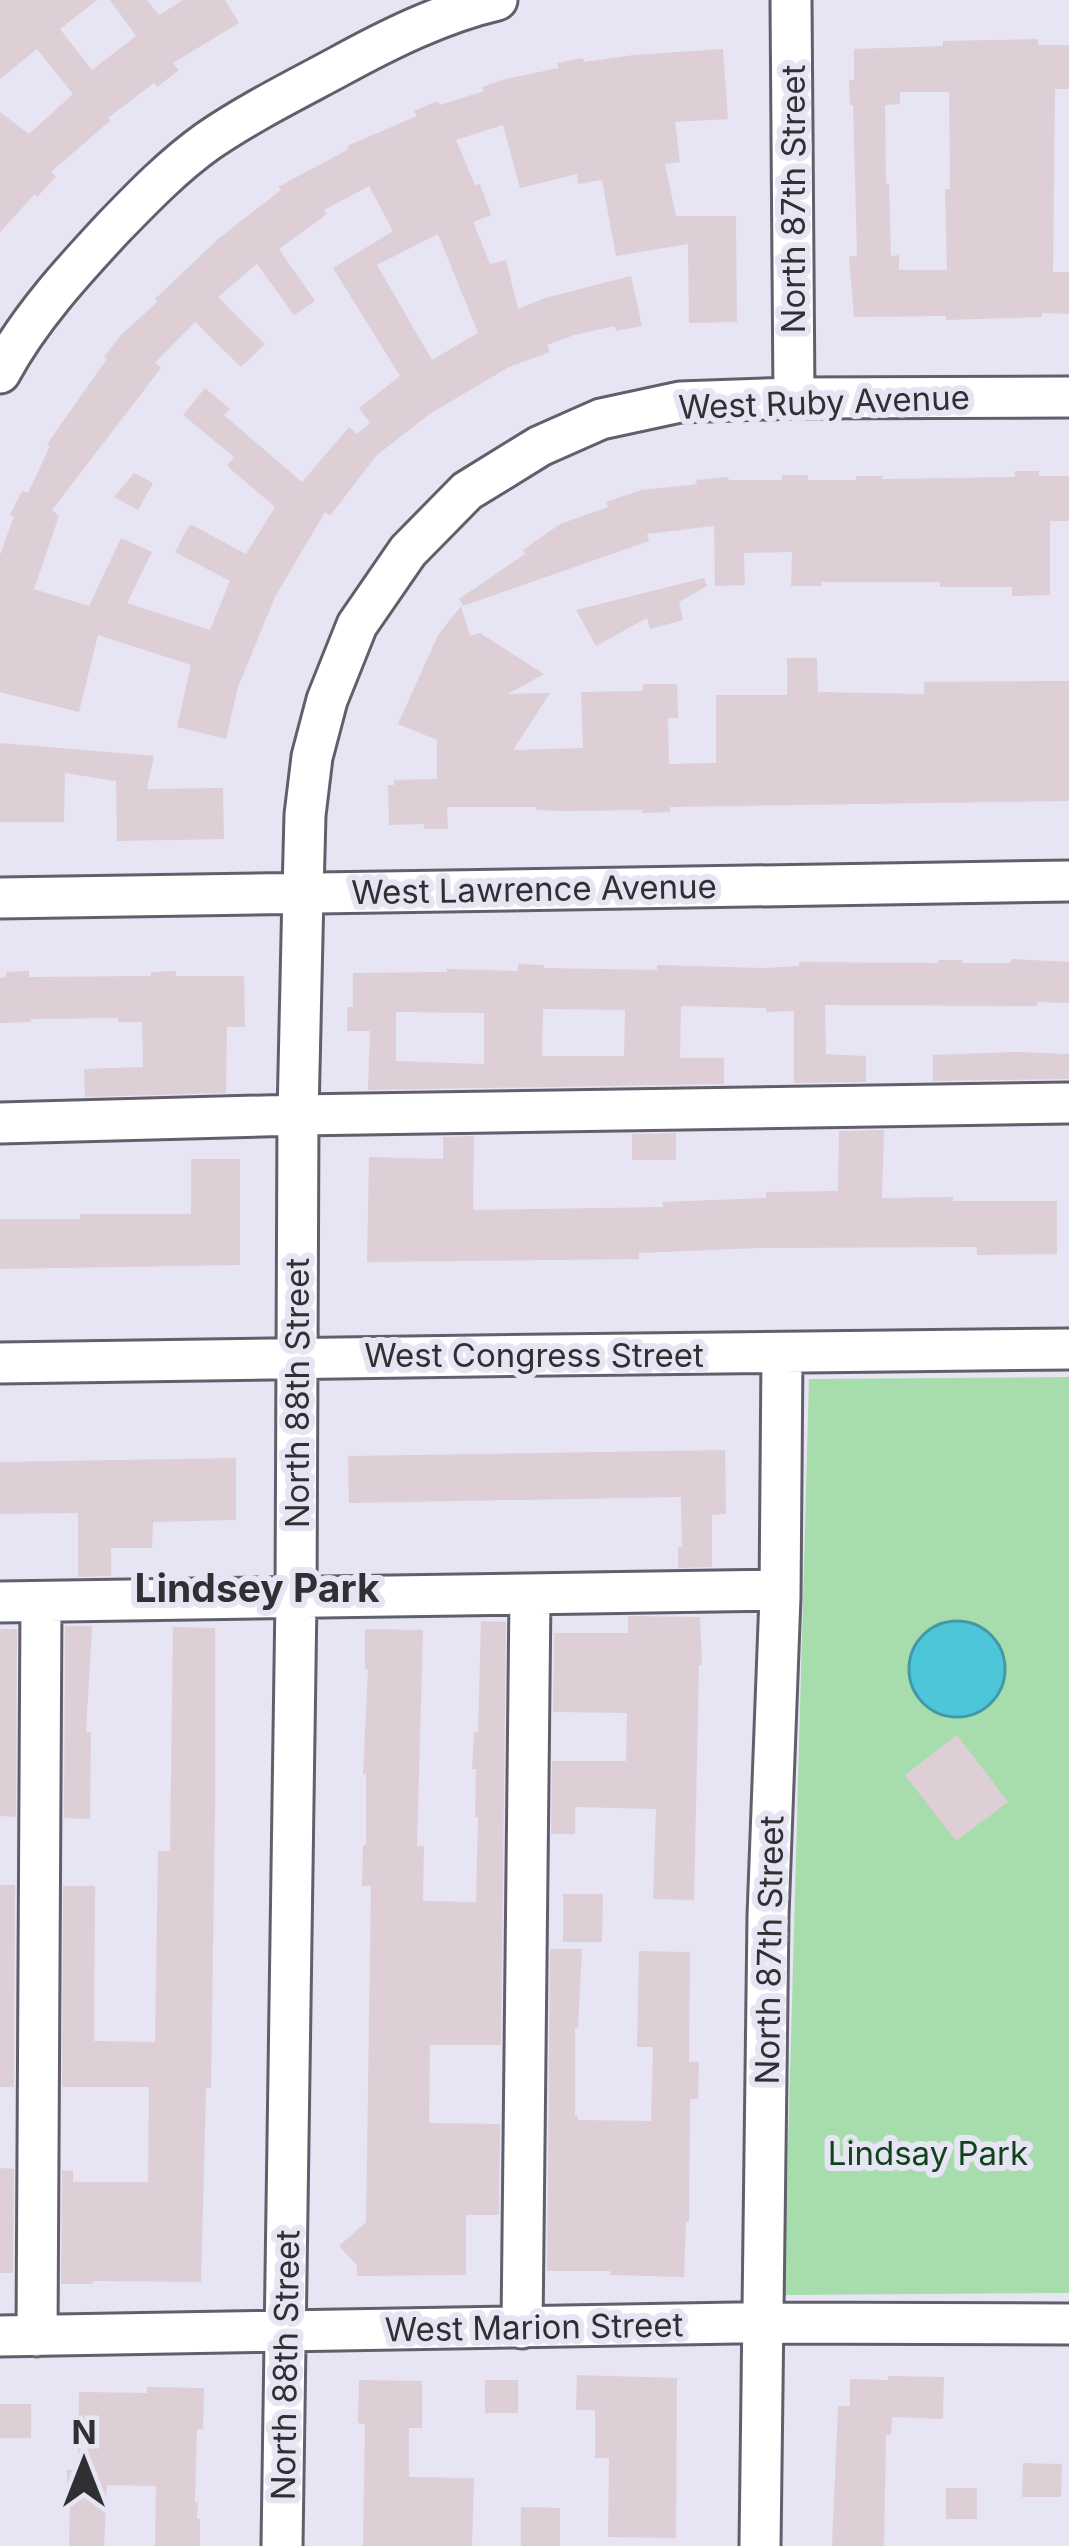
<svg xmlns="http://www.w3.org/2000/svg" width="1069" height="2546" font-family="Inter,sans-serif">
<style>
.green{fill:#a7ddad}
.water{fill:#4cc6d8;stroke:#4499a7;stroke-width:3}
.building{fill:#deced6;fill-rule:evenodd}
.lines{fill:none;stroke-linecap:round;stroke-linejoin:round}
.minor-casing{stroke:#615f6c;stroke-width:45}
.minor{stroke:#fff;stroke-width:39}
.labels{text-anchor:middle;dominant-baseline:central;stroke-width:12;stroke-linejoin:round;paint-order:stroke}
.street-label{font-size:33px;fill:#302f34;stroke:#e7e5f4}
.park-label{font-size:33px;fill:#10421c;stroke:#e7e5f4}
.quarter-label{font-size:39px;font-weight:bold;fill:#302f34;stroke:#e7e5f4}
</style>
<rect width="100%" height="100%" fill="#e7e5f4"/>
<path class="green" d="M1069,1377v916l-285,2 25,-916z"/>
<path class="water" d="M909 1669a48 48 0 1 1 96 0a48 48 0 1 1-96 0Z"/>
<path class="building" d="M0,0h97l-37,29 32,41 44,-34 -26,-36h37l12,15 24,-15h42l14,23 -66,40 6,7 -22,17 -3,-4 -46,35 3,2 -60,52 5,5 -19,20 -2,-3 -35,38v-120l29,22 44,-40 -36,-45 -37,30z
M1038,39v6h31v44h-14l-2,183h16v42l-27,-1v4l-96,3v-4l-92,1 -5,-61h8l-4,-151h-3l-1,-25h5v-31l89,-3v-5zM900,92h49l1,97h-5l2,81h-48v-15l-8,1 -2,-72h-3l-1,-79 15,-1z
M723,49l5,70 -53,3 5,40 -15,2 11,52h60l1,106 -48,1 -1,-79 -72,12 -14,-76 -24,4 -1,-10 -57,14 -17,-63 -47,15 19,45 5,-1 11,31 -18,7 17,42 16,-4 12,49 27,-11 86,-22 11,50 -26,5 -1,-5 -41,9 -27,10 3,7 -41,15 -81,48 -52,41 -46,60 -5,-4 -50,85 -37,90 -12,52 -49,-12 14,-62 -93,-30 -19,77 -79,-20v-137l14,-39 -4,-1 12,-24 6,2 22,-47 -3,-2 60,-85 -3,-2 16,-21 37,-34 -2,-3 63,-60 63,-49 -3,-3 71,-38 -2,-3 70,-30 -3,-5 24,-10 2,4 44,-14 -2,-4 23,-8 54,-11 -2,-5 26,-5 1,4 50,-7zM369,186l24,45 -60,37 67,108 -41,32 11,15 -13,11 -8,-7 -47,55 -78,-67 6,-6 -25,-21 -22,27 51,42 -7,9 48,41 -29,47 -56,-30 -15,28 55,29 -20,49 -83,-27 25,-51 -31,-14 -32,68 -55,-17 25,-73 -7,-6 109,-142 -6,-5 40,-41 46,45 24,-23 -47,-47 39,-33 37,51 21,-14 -36,-52 48,-35 -3,-4zM438,234l40,99 -46,27 -55,-95z
M1015,471h24v5h30v45h-19v74l-38,1v-9h-72v-5h-119v4h-30l1,-34 -48,1 1,32 -30,1 -1,-60 -67,8 2,7 -186,65 -4,-7 66,-45 -2,-4 37,-26 48,-17 -2,-5 35,-12 49,-5 7,-1 -1,-4 32,-3 1,3h53v-5h26v5h48v-4h26v3l133,-2z
M134,473l19,10 -15,27 -24,-13z
M704,578l3,8 -28,16 4,18 -33,9 -3,-11 -51,28 -20,-36z
M461,606l9,30 10,-3 64,41 -36,20 42,-1 -37,57 70,-2 -2,-56 62,-1v-7h34l1,34h-10l1,46 47,-1v-68h71v-37h30l1,34 106,2v-12l145,-1v120l-399,6v5l-28,1v-3l-76,1 -30,-1v-3h-89l1,22h-24v-5l-35,1 -1,-40h6v-5l43,-1v-39l-39,-16 40,-89z
M0,743l154,13 -7,33 76,-1 1,51 -107,2 -1,-60 -51,-8 -1,49h-64z
M1011,959l58,3v41l-32,-1v4l-212,-1 1,49 40,2v26l-72,1v-72l-28,1v-4l-85,-2 -1,52h44v26l-356,6 2,-59h-23v-24h6v-34l94,-1v-3l71,2v-7l26,1v3l113,2v-5l109,3 33,-2v-4l139,1v-3h24v3h49zM543,1009l82,1 -1,46h-82zM396,1012l88,1v51l-88,-3z
M29,971v6l122,-1v-4l25,-1v5h68l1,51h-18l-1,66 -141,4 -1,-28 59,-2 -1,-45h-24v-4l-88,1 1,3 -31,1v-45l6,-1v-5z
M1013,1052l56,2v25l-136,2v-26z
M884,1130l-2,68 71,-1v4h104v53l-80,1v-8l-217,1 -121,5v6l-272,3 2,-105 74,2v-22l31,-1 -1,74 190,-3v-5l103,-4v-6l72,-1 1,-60z
M676,1133v27h-44v-26z
M191,1159h49v106l-240,4v-50h80v-5h111z
M725,1450l1,64 -14,1v52l-34,1v-21h4l-1,-50 -332,6 -1,-47z
M236,1458v62l-83,2 -1,26h-41v28l-33,1v-64l-78,1v-52z
M628,1616l72,1 2,48h-3l-5,235 -41,-1 3,-90 -81,-2v27h-24l1,-73h74l1,-48 -74,-1 1,-79h74z
M481,1621l25,1 -5,423h-71l-1,78 71,1 -1,91h-33v60l-109,1v-11l-18,-19 27,-24 5,-336h-9l1,-41h3v-71h-3l5,-105h-3v-40l58,1 -6,216h7l-1,55 53,1 2,-85h-3l1,-48h-4l2,-37 4,1z
M65,1626h27l-6,106h5l-1,87 -26,-1z
M173,1627l42,1v180l-4,280h-5l-5,194 -108,-1v3h-32l1,-114 11,1v11h75l1,-95h-87l1,-201h32l-1,155 61,1 3,-191h12z
M0,1629h17l-1,188 -16,-1z
M957,1735l51,67 -52,39 -51,-66z
M0,1885h15l-1,202h-14z
M563,1894h40l-1,48h-39z
M550,1949h32l-4,79h-3v88h3v4l73,1 2,-74h-16l2,-96 51,1 -1,110h10l-1,37h-8l-1,123h-3l-2,55 -74,-2v-4h-63z
M0,2168l14,1 -1,104h-13z
M577,2375l100,3 -1,160 -68,-1 1,-79h-14v-48h-19z
M888,2376l56,1 -1,42 -51,-2 -1,18h-5l-2,111h-52l6,-140h12v-27l38,1z
M359,2380l63,1v47h-13v49l65,1 -2,68h-109l2,-122 -7,-1z
M485,2380h33v33h-33z
M147,2387l57,1 -1,41h-6l-2,73h3l-1,17h3v27h-45l1,-60 -49,-1 -3,61h-35l1,-51h-3v-25h11l1,-78 68,1z
M0,2404h31v34h-31z
M1023,2463l39,1 -1,33h-39z
M946,2488h31v31h-31z
M521,2507l39,1v38h-39z"/>
<g class="lines">
<g class="minor-casing">
<path id="minor" d="M791,0l3,398
M0,373c29,-54 72,-101 113,-145 30,-31 60,-62 95,-87 41,-28 85,-50 128,-73 51,-28 105,-55 161,-68
M0,898l1069,-17
M0,1123l298,-8 771,-12
M0,1363c356,-8 713,-8 1069,-14
M0,1602l780,-12
M522,2328l8,-733
M0,2336l736,-13 333,1
M37,2336l4,-734
M282,2546l14,-947 2,-484 5,-223 2,-77 7,-58 15,-57 30,-75 51,-74 59,-60 73,-45 61,-27 79,-17 114,-4 275,-1
M760,2546l8,-630 12,-319 2,-243"/>
</g>
<use href="#minor" class="minor"/>
</g>
<g class="labels">
<g class="street-label">
<text transform="translate(793 199) rotate(-90)">North 87th Street</text>
<text transform="translate(824 402) rotate(-2)">West Ruby Avenue</text>
<text transform="translate(534 889) rotate(-1)">West Lawrence Avenue</text>
<text x="534" y="1355">West Congress Street</text>
<text transform="translate(297 1393) rotate(-90)">North 88th Street</text>
<text transform="translate(769 1950) rotate(-89)">North 87th Street</text>
<text transform="translate(534 2327) rotate(-1)">West Marion Street</text>
<text transform="translate(285 2365) rotate(-89)">North 88th Street</text>
</g>
<g class="park-label">
<text x="928" y="2153">Lindsay Park</text>
</g>
<g class="quarter-label">
<text x="257" y="1587">Lindsey Park</text>
</g>
</g>
<g transform="translate(84 2462)" stroke="#e7e5f4" stroke-width="9" paint-order="stroke">
<path d="M0-9L21 45L0 30L-21 45Z" fill="#302f34"/>
<text y="-18" font-size="33" font-weight="bold" text-anchor="middle" fill="#302f34">N</text>
</g>
</svg>
